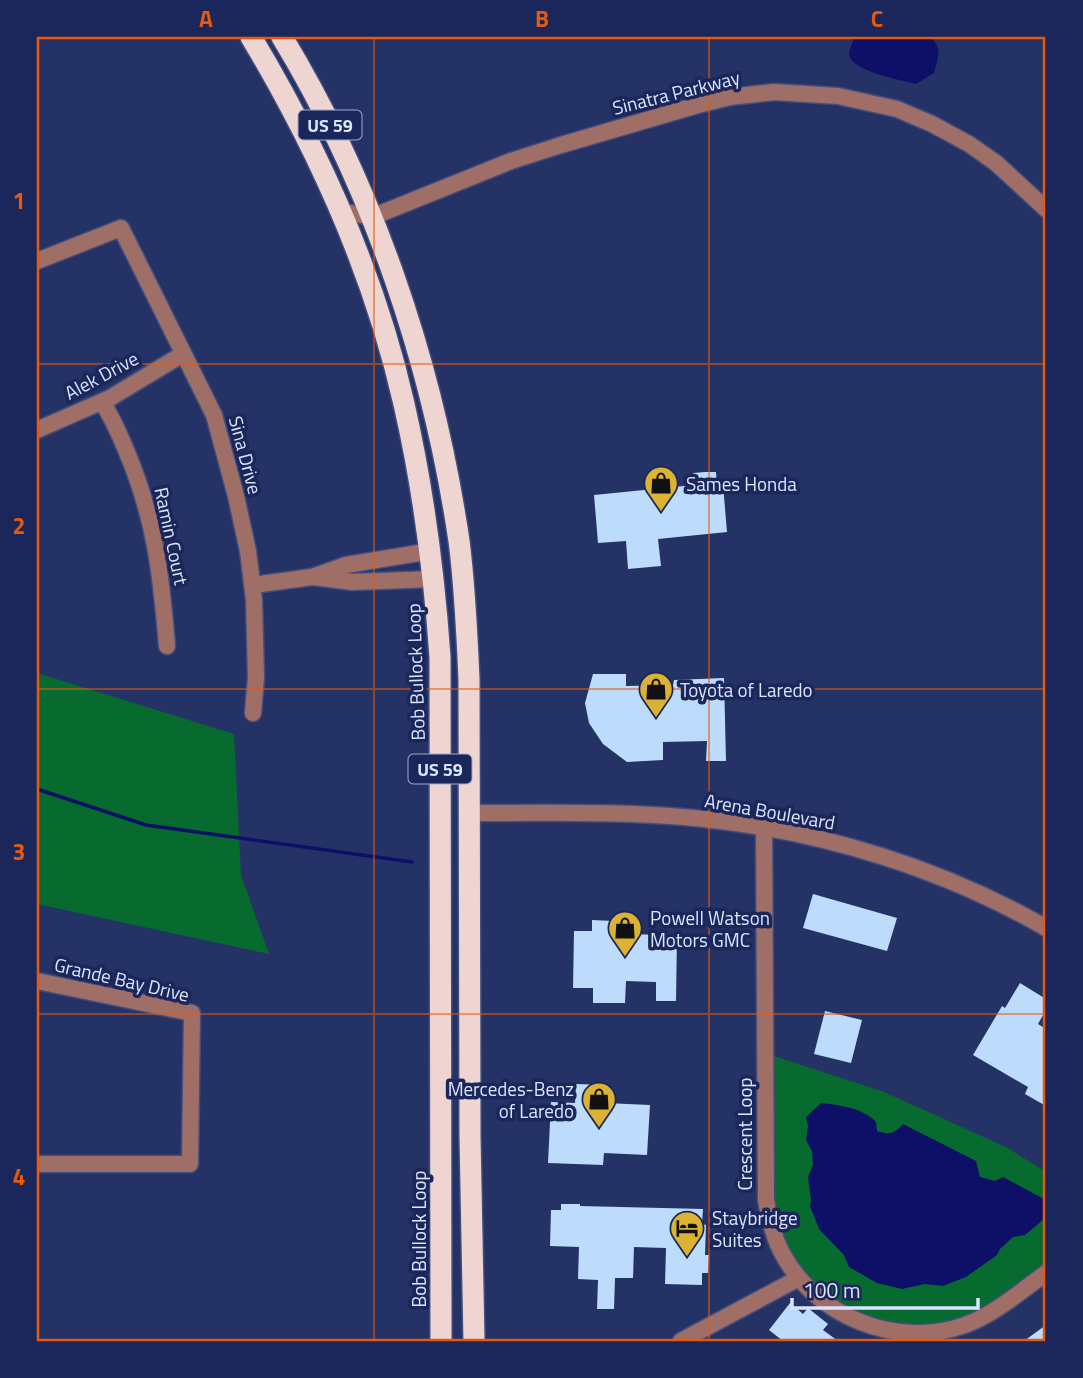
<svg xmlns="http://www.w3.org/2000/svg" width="1083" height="1378" font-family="'Titillium Web',sans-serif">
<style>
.green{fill:#076a2e}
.water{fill:#0e1067}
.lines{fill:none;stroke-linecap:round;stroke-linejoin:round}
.stream{stroke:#0e1067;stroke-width:3.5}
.building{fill:#bddcfc}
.minor-casing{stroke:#414e7e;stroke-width:19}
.highway-casing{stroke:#414e7e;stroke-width:24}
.minor{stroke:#9f6e66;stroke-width:16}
.highway{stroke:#eed5d1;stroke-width:21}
.grid{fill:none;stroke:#e8590c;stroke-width:2;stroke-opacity:0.55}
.labels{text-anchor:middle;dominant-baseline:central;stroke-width:7;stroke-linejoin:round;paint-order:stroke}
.shield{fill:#1b275a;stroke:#a1abcd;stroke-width:2}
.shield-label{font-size:18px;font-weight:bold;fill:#dbe4fe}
.street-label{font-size:19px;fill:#dbe4fe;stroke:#1b275a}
.poi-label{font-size:19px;fill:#dbe4fe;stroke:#1b275a;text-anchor:start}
.neatline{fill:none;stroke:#e8590c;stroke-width:2.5}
.grid-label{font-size:23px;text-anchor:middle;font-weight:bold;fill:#e8590c}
</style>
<rect width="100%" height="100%" fill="#243266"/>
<path class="green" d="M37,673l197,61 7,141 28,79 -232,-50z
M771,1055l113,37 122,55 40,25v93l-54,41 -28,13 -41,11 -74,-16 -52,-45 -23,-44z"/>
<path class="water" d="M855,37h75c13,10 8,21 4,36l-18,11c-15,-4 -66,-13 -67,-30 0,-5 4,-13 6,-17z
M821,1103c17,2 43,5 55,19l1,9c12,4 17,3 26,-7l73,37 4,16 15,4 8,-4 41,22 2,12 -2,8 -19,16 -12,2 -13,12 -3,6 -31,22 -23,9 -18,-2 -23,5 -25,-6 -28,-16 -5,-12 -25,-26 -9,-23 1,-6 -3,-23 5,-12 -1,-14 -6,-11 2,-14 -2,-9z"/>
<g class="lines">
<path class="stream" d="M37,789l109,36 266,37"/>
</g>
<path class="building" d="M705,472h11l1,13h6l4,47 -69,7 3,27 -33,3 -2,-28 -28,2 -4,-48 100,-10 -1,-12z
M593,674h33v12l47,-1 1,-5 50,-2 2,83h-20l1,-20 -44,1v18l-36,2 -24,-18 -14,-21 -4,-20z
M813,894l84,24 -10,33 -84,-23z
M592,920l22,1v13l63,1 -1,66h-20v-19l-30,-1 -1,22h-32v-15h-20l1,-57h18z
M1020,983l26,16v11l-8,14 8,5v77l-21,-12 3,-7 -55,-32 29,-49 3,2z
M825,1011l37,9 -11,43 -37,-9z
M576,1084l30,1 -1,18 45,2 -3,50 -43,-2 -1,12 -55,-2 3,-61 24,1z
M561,1204h19v2l123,3 -1,15 4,1 -1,30h4l-1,18h-6v12l-37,-1 1,-36 -32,-1 -1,31h-18l-1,31h-17l1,-29 -20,-1 1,-32 -29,-1 1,-36h10z
M790,1303l13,11 5,-6 20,16 -5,6 15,11h-55l-14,-11z
M1046,1325v16h-22z"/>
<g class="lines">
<g class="minor-casing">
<path id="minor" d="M340,211l32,6 139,-56 50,-16 137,-40 32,-8 44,-5 64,4 59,13 35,15 37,20 27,19 50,46
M37,261l84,-33 93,187 22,81 12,55 6,49 2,77 -3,36
M102,402c10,15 17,31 24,48 29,68 35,124 41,196
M37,430l73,-32 73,-44
M314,577l39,5 81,-3
M253,585l59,-8 34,-12 85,-14
M469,813c78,0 157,-2 235,6 119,13 238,49 342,109
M764,827l2,373c3,18 7,35 15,51 34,66 115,98 184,74 30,-11 56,-34 81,-52
M37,981l155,32 -2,151h-153
M681,1341l118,-63"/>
</g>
<g class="highway-casing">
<path id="highway" d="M251,37c67,112 124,239 153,367 19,83 30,167 36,253l1,684
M282,37c92,152 151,328 177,504 6,46 8,92 10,138l1,457 4,205"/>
</g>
<use href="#minor" class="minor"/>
<use href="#highway" class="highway"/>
</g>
<path class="grid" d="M374,37v1304M709,37v1304M37,364h1009M37,689h1009M37,1014h1009"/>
<defs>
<g id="shop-pin" transform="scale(1.75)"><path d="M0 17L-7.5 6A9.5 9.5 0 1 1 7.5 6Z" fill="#dcb233" stroke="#1b275a"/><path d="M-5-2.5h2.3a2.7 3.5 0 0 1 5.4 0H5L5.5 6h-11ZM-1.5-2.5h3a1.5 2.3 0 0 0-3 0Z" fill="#111"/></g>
<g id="hotel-pin" transform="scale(1.75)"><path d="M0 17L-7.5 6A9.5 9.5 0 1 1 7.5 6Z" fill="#dcb233" stroke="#1b275a"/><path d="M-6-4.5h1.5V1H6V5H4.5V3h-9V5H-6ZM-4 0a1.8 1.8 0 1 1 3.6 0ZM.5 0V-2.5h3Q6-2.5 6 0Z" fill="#111"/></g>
</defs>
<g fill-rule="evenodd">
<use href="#shop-pin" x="661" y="483"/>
<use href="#shop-pin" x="656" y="689"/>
<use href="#shop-pin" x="625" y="928"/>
<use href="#shop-pin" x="599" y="1099"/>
<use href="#hotel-pin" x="687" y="1228"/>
</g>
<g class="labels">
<g class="shield">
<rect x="298.5" y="110.5" width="63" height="29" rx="5"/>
<rect x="408.5" y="754.5" width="63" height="29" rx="5"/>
</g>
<g class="shield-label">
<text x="330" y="125">US 59</text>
<text x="440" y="769">US 59</text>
</g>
<g class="street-label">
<text transform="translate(676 92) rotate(-14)">Sinatra Parkway</text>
<text transform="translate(101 375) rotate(-28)">Alek Drive</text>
<text transform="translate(246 455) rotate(75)">Sina Drive</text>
<text transform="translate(172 536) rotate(78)">Ramin Court</text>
<text transform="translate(415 672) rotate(-92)">Bob Bullock Loop</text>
<text transform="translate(770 811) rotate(10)">Arena Boulevard</text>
<text transform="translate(122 979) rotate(13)">Grande Bay Drive</text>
<text transform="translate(744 1134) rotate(-90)">Crescent Loop</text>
<text transform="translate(418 1239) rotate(-90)">Bob Bullock Loop</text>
</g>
<g class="poi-label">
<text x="686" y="483">Sames Honda</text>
<text x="680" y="689">Toyota of Laredo</text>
<text x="650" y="917">Powell Watson<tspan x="650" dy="22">Motors GMC</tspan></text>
<text x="574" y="1088" text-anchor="end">Mercedes-Benz<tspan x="574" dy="22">of Laredo</tspan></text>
<text x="712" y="1217">Staybridge<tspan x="712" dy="22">Suites</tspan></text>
</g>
</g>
<rect width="1083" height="1378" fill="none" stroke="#1b275a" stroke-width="77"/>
<path d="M792 1298v10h186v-10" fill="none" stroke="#dbe4fe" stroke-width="3.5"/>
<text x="803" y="1298" font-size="21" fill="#dbe4fe" stroke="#1b275a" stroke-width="5" paint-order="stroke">100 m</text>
<rect x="38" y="38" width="1006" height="1302" class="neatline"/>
<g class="grid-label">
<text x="206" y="27">A</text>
<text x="542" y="27">B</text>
<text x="877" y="27">C</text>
<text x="19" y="209">1</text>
<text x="19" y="534">2</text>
<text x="19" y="860">3</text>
<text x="19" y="1185">4</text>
</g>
</svg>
